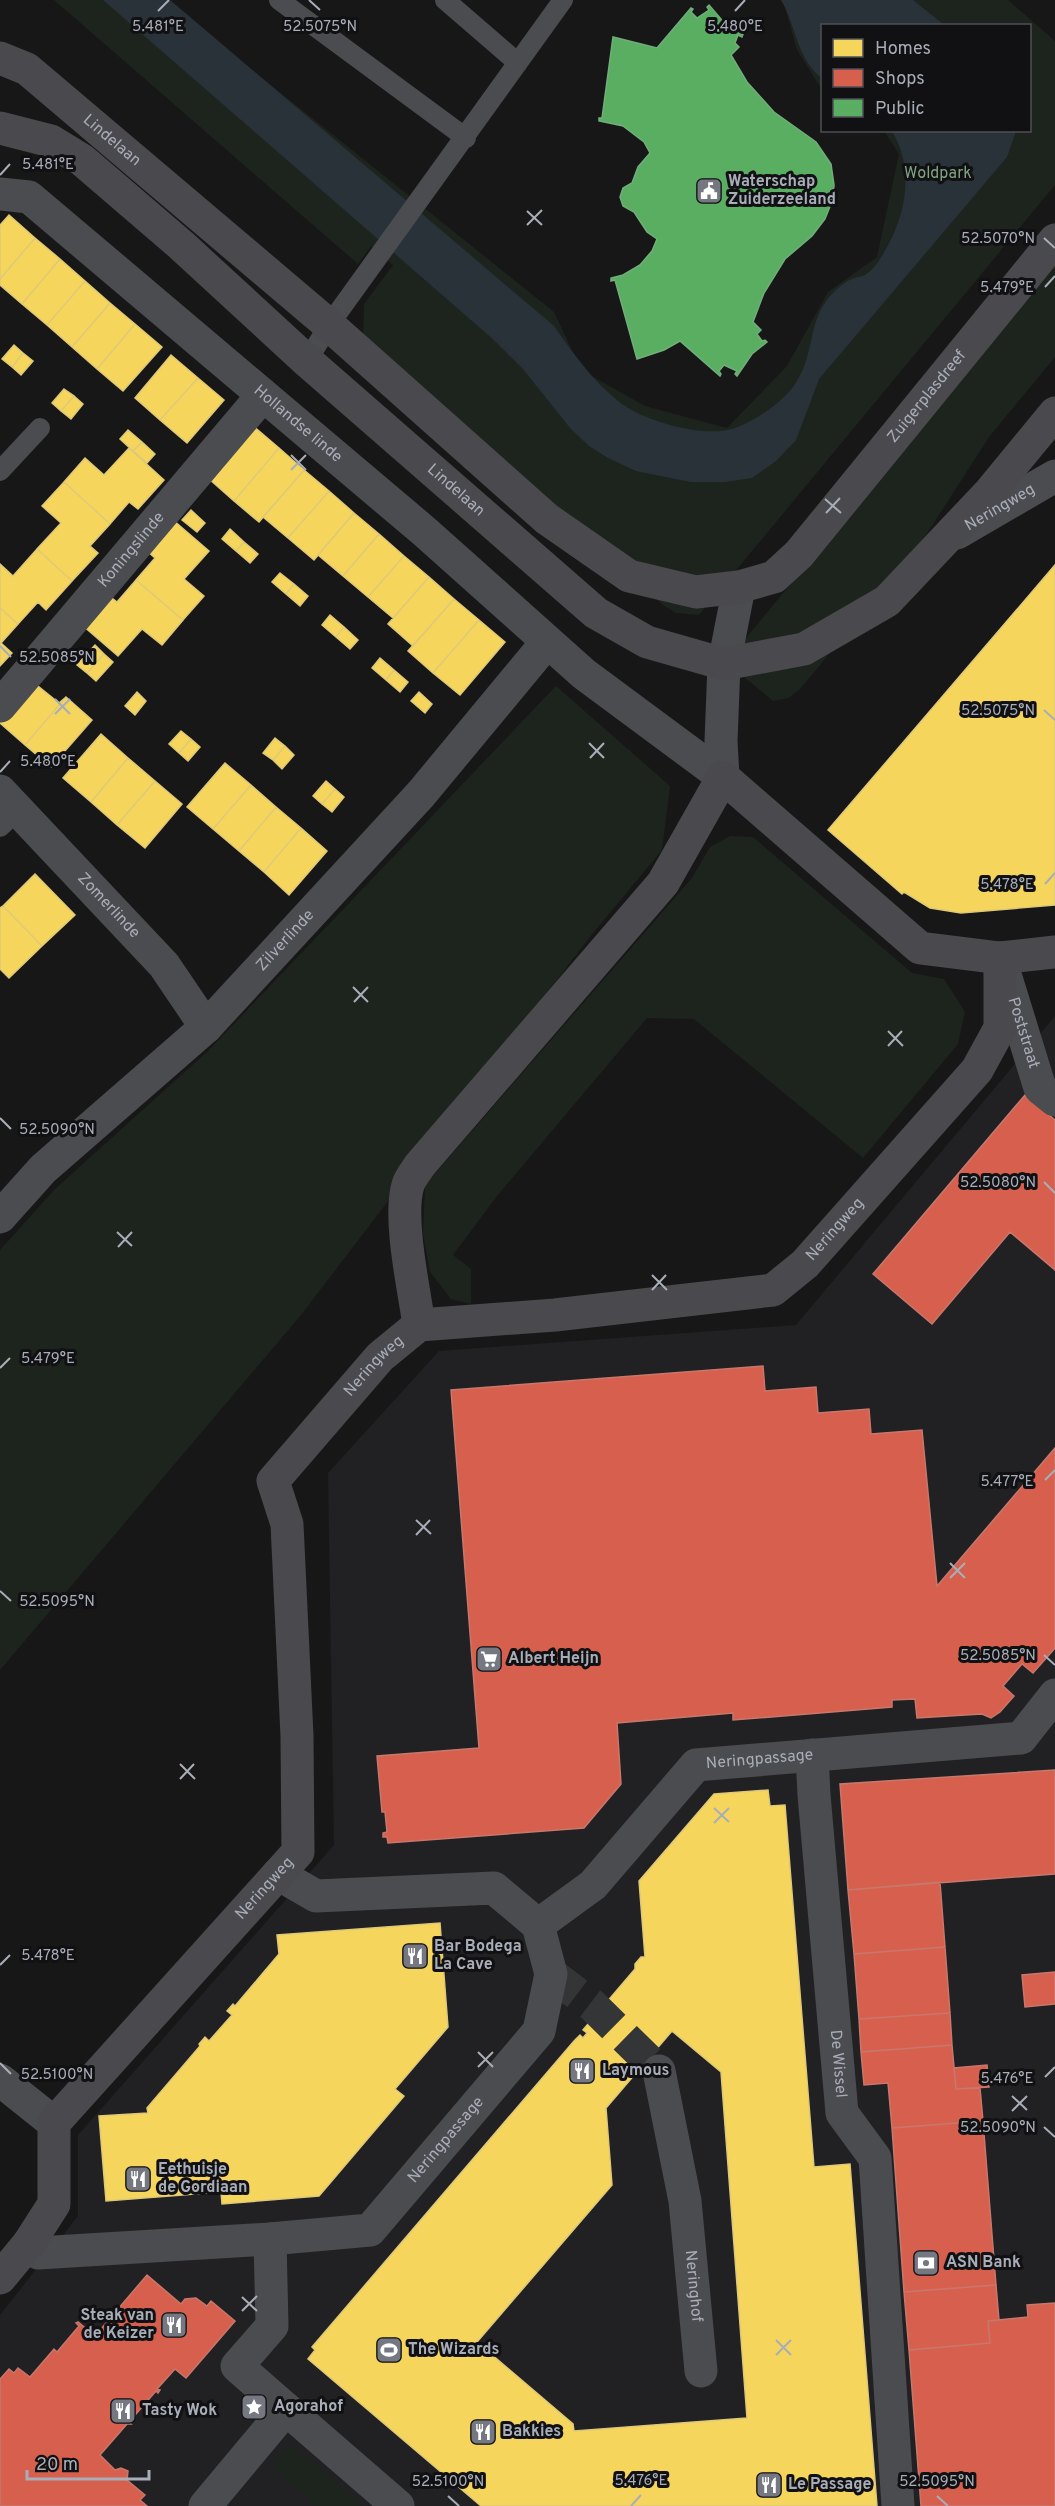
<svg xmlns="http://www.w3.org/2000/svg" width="1055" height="2506" font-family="Overpass,sans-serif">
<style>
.built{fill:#212123}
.green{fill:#1d241e}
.water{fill:#2a3239}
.homes{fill:#f6d55c;stroke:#dfc978;stroke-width:1.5;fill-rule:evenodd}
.shops{fill:#d6604d;stroke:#c8776d;stroke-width:1.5}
.public{fill:#5aae61;stroke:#71ae7b;stroke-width:1.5}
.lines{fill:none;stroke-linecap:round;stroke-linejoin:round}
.street-tunnel{stroke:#343537;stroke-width:33;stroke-dasharray:33 16;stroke-linecap:butt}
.lane{stroke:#4b4c50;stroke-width:20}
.street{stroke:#4b4c50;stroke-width:33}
.secondary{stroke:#4a4a4e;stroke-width:33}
.ticks{fill:none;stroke:#a8adb8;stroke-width:2}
.labels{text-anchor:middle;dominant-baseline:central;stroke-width:6;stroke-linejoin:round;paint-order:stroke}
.street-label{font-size:16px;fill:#a8adb8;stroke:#111113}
.park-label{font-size:16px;fill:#7fa381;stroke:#111113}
.poi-label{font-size:16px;font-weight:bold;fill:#a8adb8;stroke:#111113;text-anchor:start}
.ticks-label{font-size:15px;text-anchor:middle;fill:#a8adb8;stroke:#111113;stroke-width:6;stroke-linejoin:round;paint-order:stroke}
</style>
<rect width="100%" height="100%" fill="#171717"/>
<path class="built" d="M1055,1016v1490h-1055v-191l78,-99v-81l256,-290 -6,-372 111,-122 357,-26z"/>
<path class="green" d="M54,0h111l389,312 27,58 64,36 82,22 60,-62 41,-74 49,-35 22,-103 -15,-23 146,-1v-104h-208v64l-25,-40 -14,-50h225l47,41v144l-356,430 -23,-2 -13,-8 -39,-33 -261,-233 1,-35 29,-39 -22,-19 -13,18z
M1055,265v92l-66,80 -70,109 -119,143 -11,9 -16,3 -47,-39z
M556,686l114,100 -8,64 -73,88 -288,377 -301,355v-420l55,-61 153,-138z
M730,836l23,1 159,136 32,6 21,33 -7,32 -95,114 -169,-139 -47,-1 -150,178 -44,59 18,14v35l-20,-5 -21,-27 -7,-38 2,-49 267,-307 18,-31z
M287,2447l10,2 65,57h-45l-43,-37v-11z"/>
<path class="water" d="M103,0h67l384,326c19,27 38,54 64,75 24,20 87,38 117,27 20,-7 45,-24 58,-41 21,-28 15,-60 32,-84 5,-8 18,-21 27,-24 4,-2 9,-2 13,-4 10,-6 17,-19 22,-28 20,-36 27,-79 5,-116h124l-9,26 -188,222 -23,61 -20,21 -24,17 -27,4h-34l-55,-11 -28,-13 -19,-12 -18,-17 -48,-60 -29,-29z
M781,0h132l31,25 -122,1v52c-25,-18 -26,-53 -41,-78z"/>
<path class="homes" d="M9,215l26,23 -35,41v-54z
M35,238l25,21 -38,45 -22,-19v-6z
M60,259l25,22 -38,44 -25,-21z
M85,281l25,22 -38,44 -25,-22z
M110,303l25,21 -38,45 -25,-22z
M135,324l27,23 -39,44 -26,-22z
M14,345l9,8 -11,14 -10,-8z
M23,353l10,8 -12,14 -9,-8z
M171,355l27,23 -38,42 -25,-22z
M198,378l26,22 -37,43 -27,-23z
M64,389l10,7 -13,15 -9,-8z
M74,396l9,8 -12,15 -10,-8z
M253,426l26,22 -45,53 -26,-23z
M128,430l14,12 -9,9 -13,-12z
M142,442l13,12 -8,9 -14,-12z
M129,448l35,32 -26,29 -9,-7 -19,22 -46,-42 21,-24 19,17z
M279,448l25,22 -45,52 -25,-21z
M304,470l25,21 -41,47 -25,-21z
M64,482l46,42 -20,22 8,7 -26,28 -35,-32 24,-26 -19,-17z
M329,491l25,22 -40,47 -26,-22z
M191,510l14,13 -8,9 -15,-12z
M354,513l25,21 -36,42 -25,-21z
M173,520l36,31 -25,28 20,17 -21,24 -47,-40 19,-22 -8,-7z
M230,529l14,13 -8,9 -14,-12z
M379,534l25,22 -36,41 -25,-21z
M244,542l14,12 -8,9 -14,-12z
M37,549l35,32 -26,29 -8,-8 -20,22 -18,-16v-44l13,12z
M404,556l25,21 -36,41 -25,-21z
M1055,565v340l-94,8 -31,-5 -26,-16 -2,2 -74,-64z
M280,573l14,11 -8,10 -14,-12z
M429,577l25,22 -41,47 -25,-22z
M136,580l47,40 -21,25 -20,-16 -24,27 -36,-31 26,-30 9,7z
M294,584l14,12 -8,10 -14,-12z
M454,599l25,21 -46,53 -25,-22z
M0,608l18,16 -17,19 11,10 -12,13z
M330,615l14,12 -8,10 -14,-12z
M479,620l26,22 -45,53 -27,-22z
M344,627l14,13 -8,9 -14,-12z
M95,645l9,9 -17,19 -10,-8z
M104,654l9,8 -17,19 -9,-8z
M380,658l14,12 -8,10 -14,-12z
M394,670l14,12 -8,10 -14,-12z
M33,682l26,21 7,-6 -41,48 -25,-22v-2z
M137,692l9,9 -11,14 -10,-9z
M419,692l13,12 -7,9 -14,-12z
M66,697l26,23 -41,47 -26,-22z
M181,731l10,8 -12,14 -10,-9z
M101,734l27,24 -37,44 -28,-24z
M275,738l10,8 -12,14 -10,-7z
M191,739l9,8 -12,14 -9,-8z
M285,746l9,9 -12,14 -9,-9z
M128,758l27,23 -38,44 -26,-23z
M225,763l26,22 -38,44 -26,-22z
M155,781l27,23 -37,44 -28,-23z
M326,781l9,8 -13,15 -9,-8z
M251,785l25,22 -37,44 -26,-22z
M335,789l9,8 -12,15 -10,-8z
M276,807l25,21 -37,44 -25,-21z
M301,828l26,23 -38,44 -25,-23z
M35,874l40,41 -33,31 -39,-40z
M3,906l39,40 -33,32 -9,-9v-61z
M768,1790l2,16 15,-1 29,362 36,-3 27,342h-396l-173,-147 7,-9 -3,-3 262,-306 6,-6 3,3 4,-5 -4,-3 52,-61v-5l6,-7h4l-6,-76 75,-87zM672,2031l49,41 26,346 -173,13 -1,-7 -96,-82 135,-157 -6,-77z
M440,1923l8,104 -53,62 9,7 -85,100 -97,8 -1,-12 -115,9 -7,-85 49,-3 -1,-5 53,-62 -1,-2 6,-7 4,4 23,-26 -5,-4 6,-7 2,2 44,-52 -2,-19z"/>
<path class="shops" d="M1025,1095l30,25v150l-45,-38 -78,92 -59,-50z
M763,1366l2,25 51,-4 2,26 51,-4 2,25 51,-4 15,156 118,-138v200l-22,25 -11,-9 -19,22 11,10 -14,16 -9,6 -9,-4 -65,4 -2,-19 -23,1v7l-159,13v-7l-116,10 4,61 -37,44 -196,15 -1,-6h-4v-4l4,-1 -2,-20h-3l-5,-56 102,-8 -28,-358z
M1055,1770v104l-207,16 -8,-106z
M940,1882l5,65 -91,7 -6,-64z
M945,1947l5,66 -91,6 -5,-65z
M1055,1972v32l-30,3 -3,-32z
M950,2013l2,32 -91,7 -2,-33z
M952,2045l4,44 24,-1 3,33 -91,7 -4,-45 -24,2 -3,-33z
M987,2065l2,22 -33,2 -2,-21z
M983,2121l13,164 -92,7 -12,-164z
M147,2275l34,29 4,-5 11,-1 11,8 4,-5 24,20 -49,57 -11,-9 -18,20 3,1 -2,3 -2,-2 -27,31 2,2h-4l-27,31 15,15 6,-2 7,3 -1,9 18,15 -5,5 7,6h-147v-127l9,-10 5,4 4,-5 12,9 24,-28 3,3 22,-26 -3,-3 2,-1 17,14z
M996,2285l3,35 -11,1 2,22 -81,7 -5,-58z
M1055,2303v203h-134l-12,-156 81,-7 -2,-22 40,-4 -1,-12z"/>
<path class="public" d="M709,5l17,20 17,9 -1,3 -4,-2 -3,8 4,4 -8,8 16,27 27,30 42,30 15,22 3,21 -1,14 -8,20 -13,17 -27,23 -21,34 -11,29 8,8 -4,4 5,7 3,-1 2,2 -15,12 -15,22 -2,-2 2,-3 -13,-6 -5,6 2,3 -1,2 -40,-35 -16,9 -27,9 -22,-79 -4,1v-3l12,-3 17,-10 12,-14 5,-12 -10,-7 -13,-20 -11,-6 -3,-9 3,-9 9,-5 6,-16 12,-14 -6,-11 -21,-16 -24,-5v-3h3l11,-81 44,11 34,-40 2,1 -2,3 6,6 12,-8 -2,-3z"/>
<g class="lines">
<path class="street-tunnel" d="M551,1974l41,31 67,66"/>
<path class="lane" d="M279,0l187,138
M445,0l73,63
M307,361l22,-36 234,-325
M0,471l40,-43
M0,827l18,-17"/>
<g class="street">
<path id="s1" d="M0,194l29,3 396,335 159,142 139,103"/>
<path id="s2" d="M957,533l98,-57"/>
<path id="s3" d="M0,706l263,-311"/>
<path d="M723,777l-2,-36 3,-77 15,-77"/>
<path id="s4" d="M0,791l164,174 42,62"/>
<path id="s5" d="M1003,968l37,120 15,12"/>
<path id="s6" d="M0,1217l43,-48 163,-142 215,-233 126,-152"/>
<path id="s7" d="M812,1755l2,40 28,318 33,45 23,348"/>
<path id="s8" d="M538,1925l55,-40 103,-120 325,-27 34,-43"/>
<path id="s9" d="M659,2071l26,130 16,170"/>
<path d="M0,2080l54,43"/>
<path id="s10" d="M29,2243l9,10 232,-14 100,-9 169,-199 12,-57 -13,-49 -44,-37 -178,8 -38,-22"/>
<path d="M286,2409l112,97"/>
<path d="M205,2506l81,-97 -49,-43 35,-40 -2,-87"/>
</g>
<g class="secondary">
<path id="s11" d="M0,58l27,11 302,256 218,194 82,57 67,16 43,-5 35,-10 25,-23 256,-314"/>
<path id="s12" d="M0,128l51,13 31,19 99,85 126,116 289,252 51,29 77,22 80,-15 83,-48 103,-109 65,-79"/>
<path d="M419,1325c-5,-36 -21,-107 -11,-140 2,-7 8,-14 12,-20l243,-282 60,-106 197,171 80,10 55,-6"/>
<path id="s13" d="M0,2278l29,-35 25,-39v-81l244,-271 -1,-116 -10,-212 -14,-43 107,-124 39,-32 136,-10 218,-25 32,-26 172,-194 23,-42v-70"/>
</g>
</g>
<path class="ticks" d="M309,0l11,10M158,11l11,-11M735,11l10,-11M0,175l10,-11M527,211l15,14M527,225l15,-15M1044,238l11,10M1045,287l10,-11M291,455l15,15M291,470l15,-15M825,499l16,14M826,513l14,-15M0,646l11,11M55,699l15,15M1044,710l11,10M55,714l15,-15M589,743l15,15M590,758l14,-15M0,772l10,-11M1045,884l10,-11M353,987l15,15M354,1002l14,-15M888,1031l15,15M888,1046l14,-15M0,1118l11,11M1044,1182l11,11M117,1232l15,14M118,1247l14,-15M652,1275l15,15M652,1290l14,-15M0,1368l10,-10M1045,1480l10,-10M416,1520l15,14M416,1535l14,-15M950,1563l15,15M950,1578l15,-15M0,1591l11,10M1044,1655l11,10M180,1764l15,15M180,1779l14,-15M714,1808l15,14M714,1823l15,-15M0,1965l10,-10M478,2052l15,15M0,2063l11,11M478,2067l15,-15M1045,2077l10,-10M1012,2096l15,14M1012,2111l15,-15M1044,2127l11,10M242,2297l15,14M242,2311l15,-15M776,2340l15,15M776,2355l15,-15M448,2496l11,10M937,2496l11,10M631,2506l10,-11"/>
<defs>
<g id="civic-square" transform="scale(1.35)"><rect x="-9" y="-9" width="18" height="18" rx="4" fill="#757880" stroke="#111113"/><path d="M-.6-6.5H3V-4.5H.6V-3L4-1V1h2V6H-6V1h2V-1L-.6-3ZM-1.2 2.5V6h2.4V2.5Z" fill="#fff"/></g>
<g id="supermarket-square" transform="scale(1.35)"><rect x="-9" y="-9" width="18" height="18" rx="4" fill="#757880" stroke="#111113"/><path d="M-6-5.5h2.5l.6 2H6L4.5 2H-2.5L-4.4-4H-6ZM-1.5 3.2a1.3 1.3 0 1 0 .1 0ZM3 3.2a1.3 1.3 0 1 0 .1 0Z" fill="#fff"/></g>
<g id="restaurant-square" transform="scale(1.35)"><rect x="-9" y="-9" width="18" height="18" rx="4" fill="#757880" stroke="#111113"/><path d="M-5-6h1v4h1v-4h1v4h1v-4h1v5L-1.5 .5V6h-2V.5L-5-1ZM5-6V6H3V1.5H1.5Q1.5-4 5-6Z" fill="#fff"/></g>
<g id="bank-square" transform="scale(1.35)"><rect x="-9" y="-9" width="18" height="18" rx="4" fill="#757880" stroke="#111113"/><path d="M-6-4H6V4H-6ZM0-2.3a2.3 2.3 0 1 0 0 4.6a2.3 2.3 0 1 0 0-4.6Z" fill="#fff"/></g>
<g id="stadium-square" transform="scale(1.35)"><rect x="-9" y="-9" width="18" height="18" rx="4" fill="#757880" stroke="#111113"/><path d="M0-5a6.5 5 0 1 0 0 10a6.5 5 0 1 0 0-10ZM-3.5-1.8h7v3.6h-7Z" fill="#fff"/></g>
<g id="sight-square" transform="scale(1.35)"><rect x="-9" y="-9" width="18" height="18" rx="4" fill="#757880" stroke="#111113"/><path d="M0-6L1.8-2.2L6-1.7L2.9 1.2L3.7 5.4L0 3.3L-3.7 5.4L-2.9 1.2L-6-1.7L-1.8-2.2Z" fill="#fff"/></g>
</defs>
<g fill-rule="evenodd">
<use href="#civic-square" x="709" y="191"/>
<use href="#supermarket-square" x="489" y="1659"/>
<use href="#restaurant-square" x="415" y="1956"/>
<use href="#restaurant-square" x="582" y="2071"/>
<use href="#restaurant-square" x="138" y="2179"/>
<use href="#bank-square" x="926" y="2263"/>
<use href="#restaurant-square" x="174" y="2325"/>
<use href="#stadium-square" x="389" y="2350"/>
<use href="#sight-square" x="254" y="2407"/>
<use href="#restaurant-square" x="123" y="2411"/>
<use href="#restaurant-square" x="483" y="2432"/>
<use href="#restaurant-square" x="769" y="2485"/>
</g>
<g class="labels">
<g class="street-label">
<text stroke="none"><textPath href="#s11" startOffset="140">Lindelaan</textPath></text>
<text stroke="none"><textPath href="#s11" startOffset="1202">Zuigerplasdreef</textPath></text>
<text stroke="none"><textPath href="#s1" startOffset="381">Hollandse linde</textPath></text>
<text stroke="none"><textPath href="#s12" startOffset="588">Lindelaan</textPath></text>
<text stroke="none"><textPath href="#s2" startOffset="50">Neringweg</textPath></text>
<text stroke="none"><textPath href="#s3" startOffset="204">Koningslinde</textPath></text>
<text stroke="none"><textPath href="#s4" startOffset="158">Zomerlinde</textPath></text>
<text stroke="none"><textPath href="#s6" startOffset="398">Zilverlinde</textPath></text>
<text stroke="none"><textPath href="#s5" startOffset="68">Poststraat</textPath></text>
<text stroke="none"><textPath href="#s13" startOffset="1568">Neringweg</textPath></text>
<text stroke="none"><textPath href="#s13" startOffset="1064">Neringweg</textPath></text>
<text stroke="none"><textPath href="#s8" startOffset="290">Neringpassage</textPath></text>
<text stroke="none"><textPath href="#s13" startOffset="488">Neringweg</textPath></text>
<text stroke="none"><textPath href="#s7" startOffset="310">De Wissel</textPath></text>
<text stroke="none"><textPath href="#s10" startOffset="464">Neringpassage</textPath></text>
<text stroke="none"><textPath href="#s9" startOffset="218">Neringhof</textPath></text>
</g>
<g class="park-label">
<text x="938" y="174">Woldpark</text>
</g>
<g class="poi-label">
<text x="728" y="182">Waterschap<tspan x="728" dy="18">Zuiderzeeland</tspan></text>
<text x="508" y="1659">Albert Heijn</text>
<text x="434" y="1947">Bar Bodega<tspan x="434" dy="18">La Cave</tspan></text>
<text x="602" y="2071">Laymous</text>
<text x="158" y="2170">Eethuisje<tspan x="158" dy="18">de Gordiaan</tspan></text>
<text x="946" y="2263">ASN Bank</text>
<text x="154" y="2316" text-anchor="end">Steak van<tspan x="154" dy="18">de Keizer</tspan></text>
<text x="408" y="2350">The Wizards</text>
<text x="274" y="2407">Agorahof</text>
<text x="142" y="2411">Tasty Wok</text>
<text x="502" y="2432">Bakkies</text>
<text x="788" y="2485">Le Passage</text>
</g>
</g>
<g class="ticks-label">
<text x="320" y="31">52.5075°N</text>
<text x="158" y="31">5.481°E</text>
<text x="735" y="31">5.480°E</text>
<text x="48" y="169">5.481°E</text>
<text x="998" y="243">52.5070°N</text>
<text x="1007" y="292">5.479°E</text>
<text x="57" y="662">52.5085°N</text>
<text x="998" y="715">52.5075°N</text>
<text x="48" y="766">5.480°E</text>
<text x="1007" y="889">5.478°E</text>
<text x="57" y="1134">52.5090°N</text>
<text x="998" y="1187">52.5080°N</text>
<text x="48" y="1363">5.479°E</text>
<text x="1007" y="1486">5.477°E</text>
<text x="57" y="1606">52.5095°N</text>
<text x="998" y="1660">52.5085°N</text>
<text x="48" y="1960">5.478°E</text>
<text x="57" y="2079">52.5100°N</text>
<text x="1007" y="2083">5.476°E</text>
<text x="998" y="2132">52.5090°N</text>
<text x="641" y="2485">5.476°E</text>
<text x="448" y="2486">52.5100°N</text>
<text x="937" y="2486">52.5095°N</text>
</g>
<rect x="821" y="24" width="210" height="108" fill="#111113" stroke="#4d4f55" stroke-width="1.5"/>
<rect x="833" y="39" width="30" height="18" fill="#f6d55c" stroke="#4d4f55" stroke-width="1.5"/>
<text x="875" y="54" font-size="18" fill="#a8adb8">Homes</text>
<rect x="833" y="69" width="30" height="18" fill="#d6604d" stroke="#4d4f55" stroke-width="1.5"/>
<text x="875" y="84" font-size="18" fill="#a8adb8">Shops</text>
<rect x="833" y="99" width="30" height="18" fill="#5aae61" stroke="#4d4f55" stroke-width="1.5"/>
<text x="875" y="114" font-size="18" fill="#a8adb8">Public</text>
<path d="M27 2470v9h122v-9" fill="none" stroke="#a8adb8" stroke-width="3"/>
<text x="36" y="2470" font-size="18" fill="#a8adb8" stroke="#111113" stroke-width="4.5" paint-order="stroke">20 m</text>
</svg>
